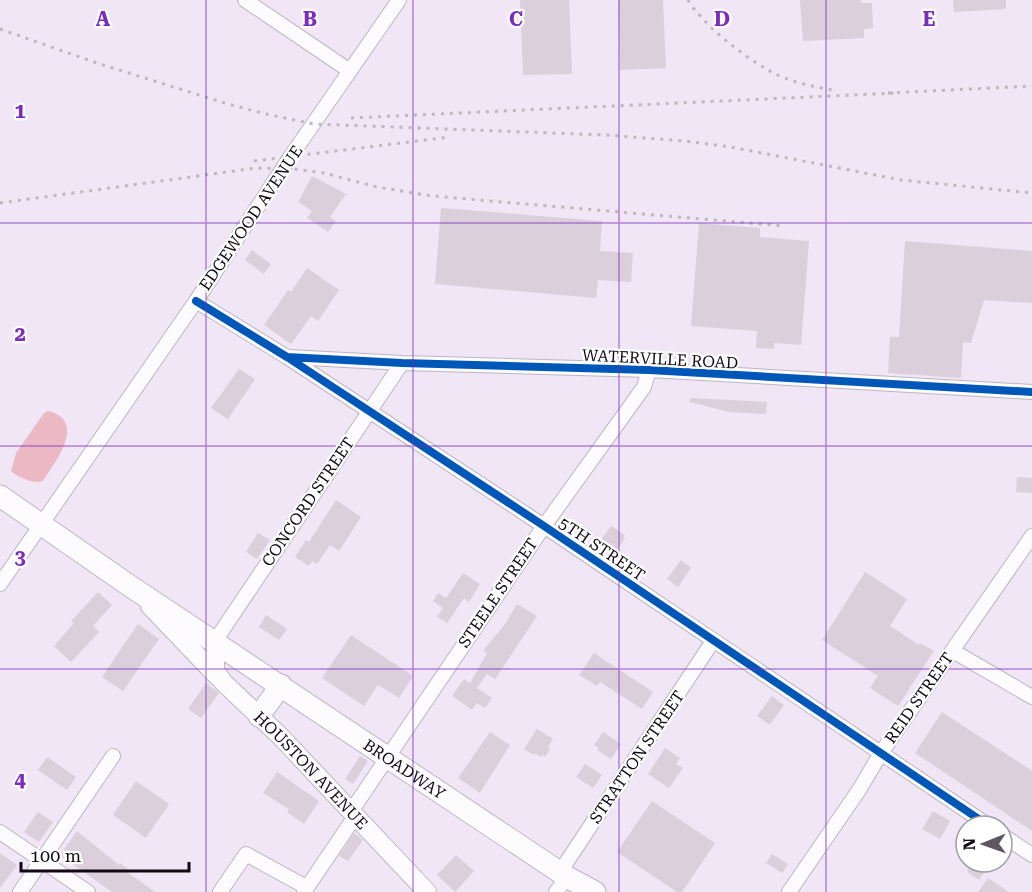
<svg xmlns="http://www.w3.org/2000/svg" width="1032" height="892" font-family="'Roboto Serif',serif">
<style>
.forest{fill:#eab9c4}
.building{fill:#dacfda}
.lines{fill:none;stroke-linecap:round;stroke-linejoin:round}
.street-casing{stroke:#bdb6c2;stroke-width:16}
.secondary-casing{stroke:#bdb6c2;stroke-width:20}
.primary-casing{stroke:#bdb6c2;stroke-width:23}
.street{stroke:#fdfbfe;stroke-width:14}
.secondary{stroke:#fdfbfe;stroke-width:18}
.primary{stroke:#fdfbfe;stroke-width:21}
.rail{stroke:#bbb9bd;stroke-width:3;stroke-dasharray:3 6;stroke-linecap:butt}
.cycleway-casing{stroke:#fff;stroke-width:11}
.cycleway{stroke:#0057b8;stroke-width:8}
.grid{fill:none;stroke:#7b2cbf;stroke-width:1.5;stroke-opacity:0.55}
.labels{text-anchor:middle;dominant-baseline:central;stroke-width:4.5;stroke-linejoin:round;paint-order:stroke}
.street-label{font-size:16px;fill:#100913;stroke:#fff}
.grid-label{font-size:20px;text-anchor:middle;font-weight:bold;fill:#7b2cbf;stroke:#fff;stroke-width:4.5;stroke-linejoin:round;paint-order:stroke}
</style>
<rect width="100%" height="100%" fill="#f0e6f6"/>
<path class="forest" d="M48,411c40,10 7,51 -5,70 -9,4 -25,-4 -32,-10l5,-18 28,-40z"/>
<path class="building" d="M520,0h49l3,74 -49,1z
M618,0h45l3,68 -46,2z
M800,0h61v3h11l1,25 -9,1v9l-61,3z
M953,0h53v9l-52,3z
M312,176l34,18 -16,23 6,4 -8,11 -21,-14 5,-7 -14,-9z
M441,208l161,13 -2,30 33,2 -2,29 -33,-2 -2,18 -161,-14z
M699,223l61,5v9l49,4 -8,104 -27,-2v6l-18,-1 1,-17 -66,-5z
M905,241l127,10v52l-48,-3 -13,43 -8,-1 -2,36 -73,-5 2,-36h9z
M252,250l19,14 -7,10 -19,-14z
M307,268l32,22 -21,31 -7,-5 -20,28 -27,-19 24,-35 3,2z
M239,369l16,10 -27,40 -17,-11z
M690,398l77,4 -1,12 -37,-2 -39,-10z
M1017,477l15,1v15l-16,-1z
M336,500l25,17 -22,34 -9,-6 -13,19 -5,-3 -3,5 -14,-9 11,-17 3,2z
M611,526l14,9 -1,2 1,1 -8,12 -3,-2 -2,3 -11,-7v-4z
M258,533l12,7 -13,19 -11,-7z
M681,560l10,8 -13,19 -11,-8z
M865,572l42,27 -17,27 29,19 1,-2 14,8 -36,55 -28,-18 8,-12 -56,-36z
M463,573l17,11 -11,18 -5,-4 -17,25 -10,-6 6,-9 -10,-7 5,-8 8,5z
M98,592l14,13 -19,21 6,6 -28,30 -17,-16 20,-23 -3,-2z
M517,604l20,12 -42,63 -8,-5 -10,14 15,10 -7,10 -8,-5 -5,7 -20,-14 12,-17 6,4 17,-30 -4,-2 22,-27z
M266,615l21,14 -8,11 -20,-13z
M138,624l21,15 -36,52 -21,-14z
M351,635l62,41 -14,22 -21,-13 -14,21 -42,-28z
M594,653l59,39 -11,17 -42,-27 -3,4 -18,-11z
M206,683l13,10 -18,25 -13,-9z
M772,696l12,9 -14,20 -13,-9z
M942,712l90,59v60l-117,-78z
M537,729l16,10 -5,8 2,2 -5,8 -2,-2 -2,2 -6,-4 -1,2 -10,-6z
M490,732l20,13 -30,48 -22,-15z
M603,732l18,12 -10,15 -14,-9 2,-2 -5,-3z
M665,748l15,10 -4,6 7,4 -14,20 -21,-14z
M360,756l8,5 -15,23 -8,-5z
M47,757l29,20 -9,13 -29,-20z
M585,764l17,11 -9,13 -17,-11z
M277,772l42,29 -15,23 -17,-12 2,-3 -26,-16z
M136,781l33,23 -23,34 -33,-23z
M652,801l63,42 -33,49h-5l-60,-40z
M933,811l17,10 -10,18 -18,-10z
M38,812l15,10 -14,20 -15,-10z
M77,831l42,34 1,-2 8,6 -2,2 29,21h-43l-52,-37z
M354,833l9,7 -15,21 -9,-5z
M0,853l17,12 -17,23z
M772,854l16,10 -6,9 -16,-10z
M456,855l18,16 -19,21 -18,-17z
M973,862h18l-12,18 -12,-8z
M988,878l21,14h-31z"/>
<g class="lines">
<g class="street-casing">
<path id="street" d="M245,0l105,71
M196,301l91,56 257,169 445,300
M289,357l113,6 247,7 383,22
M0,584l196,-283 95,-145 108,-156
M215,641l187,-278
M953,651l79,46
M352,810l192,-284 100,-139 5,-17
M0,832l88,60
M1002,835l30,20
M560,872l153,-231
M20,892l93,-136
M220,892l26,-38 60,33
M304,892l52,-77
M556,892l11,-15
M789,892l70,-102 22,-37 151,-217"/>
</g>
<g class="secondary-casing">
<g id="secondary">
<path d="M150,606l68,71"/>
<path id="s1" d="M215,641v29l8,12 58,55 146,155"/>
</g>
</g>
<g class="primary-casing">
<g id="primary">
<path id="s2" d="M0,496l130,90 437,291 28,15"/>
<path d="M259,716l22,-31"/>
</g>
</g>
<use href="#street" class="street"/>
<use href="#secondary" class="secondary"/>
<use href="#primary" class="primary"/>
<path class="rail" d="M688,0c14,24 55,56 80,70 19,11 44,17 66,20
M0,29l97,34 131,41 38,10 48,10 291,11 80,6 46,6 170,33 131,13
M888,93l144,-7
M351,118l545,-25
M254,161l196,-24
M0,203l256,-35 38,1 30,4 53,14 55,9 352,30"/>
<g class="cycleway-casing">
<path id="cycleway" d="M196,301l91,56 257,169 445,300
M287,357l115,6 247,7 383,22"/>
</g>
<use href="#cycleway" class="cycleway"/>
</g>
<path class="grid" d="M206,0v892M413,0v892M619,0v892M826,0v892M0,223h1032M0,446h1032M0,669h1032"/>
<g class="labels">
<g class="street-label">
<text transform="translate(251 218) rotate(-56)">EDGEWOOD AVENUE</text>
<text transform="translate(660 359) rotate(3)">WATERVILLE ROAD</text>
<text transform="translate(308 502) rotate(-56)">CONCORD STREET</text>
<text transform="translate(602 549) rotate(34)">5TH STREET</text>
<text transform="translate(498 593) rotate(-56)">STEELE STREET</text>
<text transform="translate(919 698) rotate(-55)">REID STREET</text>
<text transform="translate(637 757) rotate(-56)">STRATTON STREET</text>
<text stroke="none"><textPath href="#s2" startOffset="488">BROADWAY</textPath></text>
<text stroke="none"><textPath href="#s1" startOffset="168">HOUSTON AVENUE</textPath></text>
</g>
</g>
<g class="grid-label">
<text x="103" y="26">A</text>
<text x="310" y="26">B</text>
<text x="516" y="26">C</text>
<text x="722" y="26">D</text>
<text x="929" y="26">E</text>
<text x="20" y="118">1</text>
<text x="20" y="341">2</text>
<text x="20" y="564">3</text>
<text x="20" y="787">4</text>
</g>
<g transform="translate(984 844) rotate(269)"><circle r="28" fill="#ffffff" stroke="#9f9da1" stroke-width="1.5"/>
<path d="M0-4.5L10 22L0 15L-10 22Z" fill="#5e5662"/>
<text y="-9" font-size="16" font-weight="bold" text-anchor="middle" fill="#100913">N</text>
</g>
<path d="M21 862v9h168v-9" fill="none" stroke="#100913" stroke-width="3"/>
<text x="30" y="862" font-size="18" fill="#100913" stroke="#ffffff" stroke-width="4.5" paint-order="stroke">100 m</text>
</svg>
